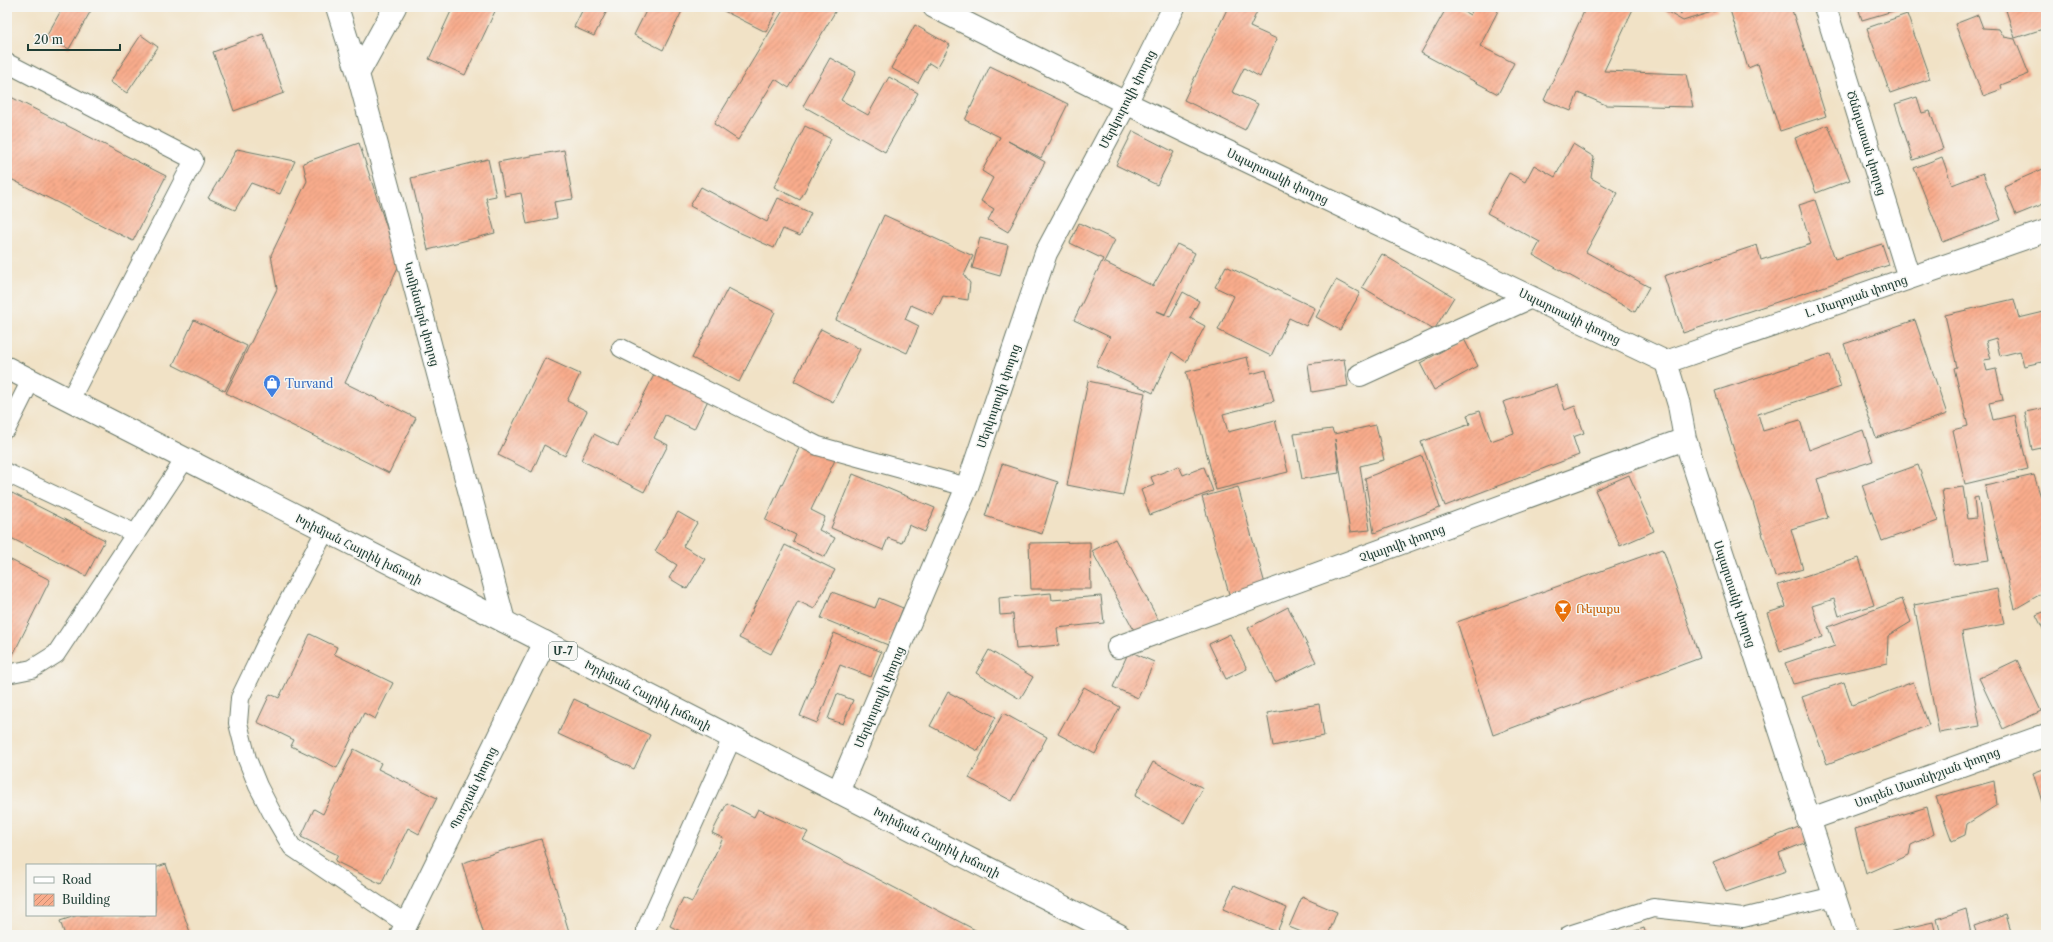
<svg xmlns="http://www.w3.org/2000/svg" width="2053" height="942" font-family="'Libre Caslon Text','Noto Serif Armenian',serif">
<style>
.building{fill:url(#building-hatch)}
.lines{fill:none;stroke-linecap:round;stroke-linejoin:round}
.lane-casing{stroke:#687767;stroke-width:20}
.street-casing{stroke:#687767;stroke-width:24}
.highway-casing{stroke:#687767;stroke-width:24}
.lane{stroke:#fff;stroke-width:18}
.street{stroke:#fff;stroke-width:22}
.highway{stroke:#fff;stroke-width:22}
.labels{text-anchor:middle;dominant-baseline:central;stroke-width:3;stroke-linejoin:round;paint-order:stroke}
.shield{fill:#f6f6f2;stroke:#60746d;stroke-width:1}
.shield-label{font-size:11px;font-weight:bold;fill:#1f3d34}
.street-label{font-size:12px;fill:#1f3d34;stroke:#f6f6f2}
.shop-label{font-size:12px;fill:#366cbe;stroke:#f6f6f2;text-anchor:start}
.food-label{font-size:12px;fill:#c56008;stroke:#f6f6f2;text-anchor:start}
</style>
<defs>
<pattern id="building-hatch" width="6" height="6" patternUnits="userSpaceOnUse"><rect width="6" height="6" fill="#f9ac8c"/><path d="M-1 1l2-2M0 6l6-6M5 7l2-2" fill="none" stroke="#c98d73"/></pattern>
</defs>
<rect width="100%" height="100%" fill="#f6f6f2"/>
<filter id="ink" filterUnits="userSpaceOnUse"><feTurbulence type="fractalNoise" baseFrequency=".025" numOctaves="2"/><feDisplacementMap in="SourceGraphic" scale="8" xChannelSelector="R" yChannelSelector="G"/><feConvolveMatrix kernelMatrix="1 2 1 2 8 2 1 2 1" color-interpolation-filters="sRGB"/></filter>
<filter id="wash" filterUnits="userSpaceOnUse"><feTurbulence type="fractalNoise" baseFrequency=".012" numOctaves="4" result="noise"/><feDisplacementMap in="SourceGraphic" scale="16" xChannelSelector="R" yChannelSelector="G"/><feGaussianBlur stdDeviation="0.9" result="paint"/><feColorMatrix in="noise" values="0 0 0 0 0 0 0 0 0 0 0 0 0 0 0 0 0 1.4 0 .05"/><feComposite in="paint" operator="in"/></filter>
<g filter="url(#wash)">
<rect width="100%" height="100%" fill="#f1e2c6"/>
<g id="blocks">
<path class="building" d="M63,7h30l-24,42 -23,-12z
M453,7h44l-32,68 -36,-16z
M584,7h25l-15,29 -20,-9z
M648,7h36l-21,43 -29,-15z
M716,7h62l-12,25z
M785,7h53l-49,81 -14,-9 -37,61 -24,-16z
M1228,7h31l-9,20 27,12 -17,38 -16,-9 -12,24 26,12 -13,26 -61,-30z
M1447,7h9l14,8 4,-8h26l-20,39 34,17 -16,31 -77,-41z
M1586,7h48l-30,64 82,3 7,33 -87,-2 -28,-12 -7,18 -27,-11z
M1659,7h19l3,7 -2,-7h38l1,3 -35,11z
M1739,7h52l35,109 -46,15 -22,-67 -10,4 -18,-58z
M1858,7h41l1,2 -38,11z
M2005,7h41v21l-31,10z
M1907,14l23,65 -40,14 -23,-65z
M1978,15l5,13 16,1 5,8 11,2 14,35 -28,11 1,4 -19,7 -28,-72z
M915,25l35,20 -13,23 -8,-5 -11,20 -27,-15z
M263,34l21,59 -50,18 -21,-59z
M141,35l17,12 -31,46 -17,-11z
M830,58l26,14 -15,28 27,15 21,-38 29,16 -33,59 -82,-46z
M990,66l78,38 -27,54 -33,-17 37,21 -37,70 -20,-12 6,-11 -13,-8 12,-23 -11,-7 18,-34 -35,-17z
M7,95l159,81 -33,65 -126,-64z
M1917,97l5,16 8,-2 13,38 -30,11 -18,-56z
M1828,125l22,55 -34,13 -21,-55z
M805,126l26,13 -31,61 -26,-13z
M1133,131l41,21 -17,33 -41,-20z
M359,143l40,122 -54,118 71,35 -27,55 -163,-80 51,-104 -6,-34 36,-74 -4,-18z
M1573,144l21,13 -3,21 27,15 -32,59 63,35 -14,25 -102,-57 7,-13 -53,-29 22,-40 16,9 9,-17 21,12z
M237,149l58,12 -15,33 -29,-11 -16,27 -27,-12z
M564,150l9,49 -19,3 3,16 -30,6 -6,-31 -16,3 -7,-34z
M1942,157l10,28 31,-12 18,47 -58,22 -29,-74z
M488,159l8,37 -10,2 9,35 -67,17 -17,-72z
M2043,169l3,7v27l-30,12 -12,-29z
M701,187l66,35 11,-24 33,15 -11,23 -17,-7 -9,19 -40,-18 -44,-24z
M1815,200l20,59 47,-15 7,21 -206,68 -19,-57 93,-31 4,15 50,-16 -12,-39z
M884,215l89,41 -9,19 6,8 -2,17 -25,-4 -9,19 -23,-10 -6,14 14,7 -12,27 -71,-33z
M1079,223l36,17 -11,22 49,24 24,-42 18,9 -30,61 -8,-3 13,6 13,-25 16,9 -9,17 15,8 -19,36 -14,-10 -19,41 -57,-27 14,-29 -36,-17 29,-61 -33,-16z
M980,238l28,7 -8,31 -28,-8z
M1382,254l72,43 -20,33 -72,-43z
M1226,266l89,42 -9,18 -17,-8 -18,38 -53,-26 16,-34 -19,-9z
M1336,280l24,13 -20,37 -24,-13z
M728,288l47,24 -36,70 -47,-24z
M2014,299l5,19 25,-6 2,10v39l-22,5 -4,-15 -20,5 -4,-18 -10,3 5,18 -7,1 3,11 9,-2 7,31 -14,3 4,17 22,-5 13,54 -63,15 -12,-54 15,-4 -14,-58 3,-1 -12,-52z
M194,320l53,26 -22,45 -52,-26z
M1915,320l32,94 -71,24 -32,-94z
M821,329l39,20 -27,53 -39,-21z
M1464,339l14,27 -44,24 -14,-27z
M1830,354l11,33 -83,27 5,17 37,-11 9,30 54,-20 10,31 -56,18 11,39 -37,11 12,40 -28,8 -23,-78 -11,-27 -26,-81z
M1247,357l4,17 15,-4 8,31 -51,13 5,18 47,-12 13,52 -72,18 -30,-118z
M545,358l35,16 -13,27 20,10 -22,45 -21,-11 -12,27 -34,-17z
M1344,359l4,27 -36,6 -4,-28z
M657,369l53,27 -16,33 -29,-14 -11,23 14,7 -24,47 -63,-32 13,-26 24,12z
M1088,381l57,12 -22,103 -56,-11z
M1557,385l8,25 10,-4 9,27 -11,4 6,18 -134,51 -24,-64 49,-18 -3,-9 13,-4 11,30 23,-8 -11,-31z
M2046,408v39l-14,3 -7,-38z
M1376,425l8,35 -24,6 10,64 -20,2 -15,-93 4,34 -37,6 -8,-45 38,-5 2,5z
M801,444l34,16 -24,50 14,7 -6,13 16,8 -10,19 -32,-15 3,-7 -31,-15z
M1422,456l18,52 -66,25 -9,-55z
M1002,464l56,18 -16,52 -57,-18z
M1918,465l20,56 -56,20 -20,-56z
M1179,466l4,9 21,-8 9,24 -63,24 -9,-25 13,-5 -3,-8z
M853,474l82,34 -10,24 -16,-7 -7,18 -14,-5 -5,12 -52,-22z
M1629,475l25,56 -34,15 -25,-56z
M2034,475l12,38v78l-31,18 -30,-123z
M1238,487l27,97 -36,10 -27,-97z
M1963,487l5,32 8,-1 -2,-20 4,-1 11,63 -35,5 -12,-75z
M12,493l93,47 -19,36 -79,-40v-31z
M678,512l19,11 -14,23 22,13 -18,30 -18,-11 8,-13 -22,-14z
M1115,539l44,82 -23,13 -44,-83z
M1090,542l1,47h-60l-2,-46z
M785,545l50,25 -21,39 -16,-8 -27,53 -32,-16z
M1663,549l37,109 -207,77 -36,-113z
M7,558l43,22 -43,87z
M1859,558l15,47 -35,11 -5,-17 -22,7 11,31 -43,14 -13,-38 19,-6 -8,-22z
M1997,589l7,35 -42,8 18,94 -41,7 -25,-128z
M832,592l43,16 4,-10 24,10 -15,37 -67,-27z
M1051,593l1,7 49,-4 3,27 -47,5 2,17 -43,4 -3,-35 -13,1 -1,-17z
M1902,599l9,23 -23,14 -1,27 -94,21 -8,-21 50,-17 -7,-19z
M1288,607l28,55 -41,20 -27,-54z
M2046,611v24l-10,-20z
M834,633l47,19 -10,25 -31,-12 -23,58 -17,-7z
M310,634l27,13 -3,7 59,29 -18,36 -11,-6 -27,55 -46,-22 3,-6 -37,-18 13,-28 9,4z
M1230,634l17,35 -21,10 -17,-35z
M989,650l44,27 -13,22 -44,-26z
M1129,651l25,11 -16,36 -25,-11z
M2017,660l24,51 -38,18 -24,-51z
M1844,682l8,23 61,-23 16,43 -102,39 -25,-67z
M1084,687l36,20 -25,47 -37,-20z
M948,692l48,25 -18,34 -48,-25z
M837,694l16,6 -10,24 -15,-5z
M574,699l76,36 -16,34 -76,-35z
M1319,704l5,32 -51,10 -6,-33z
M1003,713l44,24 -35,64 -43,-23z
M354,749l27,14 -3,6 59,29 -18,36 -11,-6 -27,56 -46,-23 3,-6 -37,-18 13,-28 9,5z
M1153,762l50,26 -19,35 -49,-27z
M2046,768v39l-2,1 -11,-35z
M1994,781l3,24 -30,19 -2,11 -13,6 -16,-44z
M727,803l27,14 4,-8 50,23 -5,8 182,95h-297l-18,-9 13,-28 9,4 31,-64 -11,-5z
M1927,807l7,27 -23,11 -2,10 -43,19 -11,-45z
M1801,826l6,16 -28,11 7,18 -60,21 -13,-30z
M541,839l29,96h-86l-22,-72z
M166,864l25,71h-126l-5,-14 18,-6h77v-47z
M1234,885l53,23 -10,24 -54,-23z
M1302,897l35,15 -9,23h-19l-20,-8z
M1966,909l5,25 -30,1 -4,-16z
M2006,915l6,20h-35l-3,-9z
M1933,922l3,13h-51l-1,-2z
M1644,928l2,7h-23z"/>
</g>
</g>
<g filter="url(#ink)">
<use href="#blocks" fill-opacity="0" stroke="#687767" stroke-width="1"/>
<g class="lines">
<g class="lane-casing">
<path id="lane" d="M7,63l187,97 -124,240
M621,348l197,98 149,41
M7,428l24,-48
M7,473l129,61
M325,531l-57,109 -28,58 -2,25 9,36 11,27 14,27 20,34 114,77
M7,674l25,-5 24,-15 129,-195
M646,935v-6l86,-191
M1569,935l84,-27 90,10 91,-22"/>
</g>
<g class="street-casing">
<path id="street" d="M337,7l21,67 146,547
M934,7l192,96 540,259 13,43 6,34 162,496
M1825,7l84,271
M358,74l37,-67
M1666,362l380,-131
M1360,375l171,-78
M1118,647l567,-208
M838,792l129,-305 79,-234 80,-150 48,-96
M1808,820l238,-85
M401,935l144,-293"/>
</g>
<g class="highway-casing">
<path id="highway" d="M7,368l1112,567"/>
</g>
<use href="#lane" class="lane"/>
<use href="#street" class="street"/>
<use href="#highway" class="highway"/>
</g>
</g>
<defs>
<g id="shop-pin" transform="scale(0.9)"><path d="M0 17L-7.5 6A9.5 9.5 0 1 1 7.5 6Z" fill="#3f7fe0" stroke="#f6f6f2"/><path d="M-5-2.5h2.3a2.7 3.5 0 0 1 5.4 0H5L5.5 6h-11ZM-1.5-2.5h3a1.5 2.3 0 0 0-3 0Z" fill="#fff"/></g>
<g id="bar-pin" transform="scale(0.9)"><path d="M0 17L-7.5 6A9.5 9.5 0 1 1 7.5 6Z" fill="#e8710a" stroke="#f6f6f2"/><path d="M-6-5H6L.8 .8V4.5H3.5V6h-7V4.5H-.8V.8Z" fill="#fff"/></g>
</defs>
<g fill-rule="evenodd">
<use href="#shop-pin" x="272" y="383"/>
<use href="#bar-pin" x="1563" y="608"/>
</g>
<g class="labels">
<rect class="shield" x="549" y="642" width="28" height="18" rx="3"/>
<g class="shield-label">
<text x="563" y="651">Մ-7</text>
</g>
<g class="street-label">
<text transform="translate(1127 99) rotate(-63)">Մերկուրովի փողոց</text>
<text transform="translate(1867 143) rotate(73)">Ծննդատան փողոց</text>
<text transform="translate(1278 176) rotate(26)">Սպարտակի փողոց</text>
<text transform="translate(1856 296) rotate(-19)">Լ. Մադոյան փողոց</text>
<text transform="translate(422 314) rotate(75)">Կոմինտերն փողոց</text>
<text transform="translate(1570 316) rotate(26)">Սպարտակի փողոց</text>
<text transform="translate(998 396) rotate(-71)">Մերկուրովի փողոց</text>
<text transform="translate(1402 543) rotate(-20)">Չկալովի փողոց</text>
<text transform="translate(359 549) rotate(27)">Խրիմյան Հայրիկ խճուղի</text>
<text transform="translate(1735 594) rotate(72)">Սպարտակի փողոց</text>
<text transform="translate(648 695) rotate(27)">Խրիմյան Հայրիկ խճուղի</text>
<text transform="translate(879 697) rotate(-67)">Մերկուրովի փողոց</text>
<text transform="translate(1927 777) rotate(-20)">Սուրեն Մատնիշյան փողոց</text>
<text transform="translate(473 788) rotate(-64)">Պռոշյան փողոց</text>
<text transform="translate(937 842) rotate(27)">Խրիմյան Հայրիկ խճուղի</text>
</g>
<g class="shop-label">
<text x="285" y="383">Turvand</text>
</g>
<g class="food-label">
<text x="1576" y="608">Ռելաքս</text>
</g>
</g>
<rect width="2053" height="942" fill="none" stroke="#f6f6f2" stroke-width="24"/>
<rect x="26" y="864" width="130" height="52" fill="#f6f6f2" stroke="#a0aca6"/>
<rect x="34" y="877" width="20" height="6" fill="#ffffff" stroke="#a0aca6"/>
<text x="62" y="884" font-size="12" fill="#1f3d34">Road</text>
<rect x="34" y="894" width="20" height="12" fill="url(#building-hatch)" stroke="#a0aca6"/>
<text x="62" y="904" font-size="12" fill="#1f3d34">Building</text>
<path d="M28 44v6h92v-6" fill="none" stroke="#1f3d34" stroke-width="2"/>
<text x="34" y="44" font-size="12" fill="#1f3d34" stroke="#f6f6f2" stroke-width="3" paint-order="stroke">20 m</text>
</svg>
